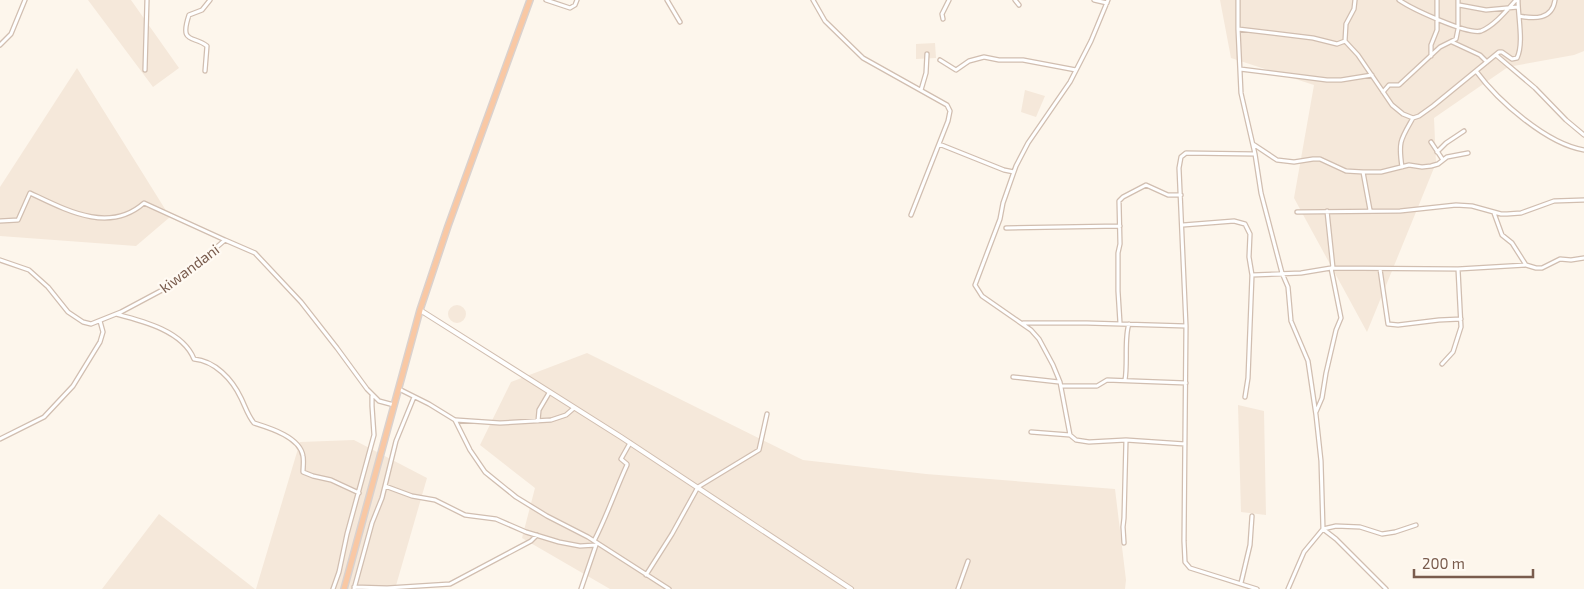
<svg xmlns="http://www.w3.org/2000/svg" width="1584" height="589" font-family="'Exo 2',sans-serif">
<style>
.residential{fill:#f5e8da}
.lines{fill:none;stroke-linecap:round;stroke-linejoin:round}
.minor-casing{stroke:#d1beb0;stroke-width:5.5}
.tertiary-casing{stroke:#d1beb0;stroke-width:6}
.trunk-casing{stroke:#dad1cd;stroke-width:8}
.minor{stroke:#fff;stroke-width:3}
.tertiary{stroke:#fff;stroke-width:4}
.trunk{stroke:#f9c8a4;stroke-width:5}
.labels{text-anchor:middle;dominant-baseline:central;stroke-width:4.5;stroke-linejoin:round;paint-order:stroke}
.street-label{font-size:15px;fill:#7a5c4d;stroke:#fffaf3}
</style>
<rect width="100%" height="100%" fill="#fdf6ec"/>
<path class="residential" d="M88,0h43l48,68 -26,19z
M1220,0h364v51l-10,4 -66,12 -74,51 2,45 -69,169 -73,-134 20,-113 -83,-27z
M935,43l1,15 -20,1v-15z
M77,68l93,149 -34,29 -136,-10v-49z
M1025,90l20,6 -9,21 -15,-5z
M448 314a9 9 0 1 1 18 0a9 9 0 1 1-18 0Z
M587,353l216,107 123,14 189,15 11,91 -1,9h-515l-88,-51 13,-50 -55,-43 31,-63z
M1238,405l26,6 2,104 -25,-3z
M354,440l73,38 -32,111h-139l44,-147z
M159,514l96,75h-153z"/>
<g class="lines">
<g class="minor-casing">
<path id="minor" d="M546,0l24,8 5,-3 2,-5
M667,0l13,22
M813,0l12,21 38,37 84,47 3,6 -2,10 -37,94
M1015,0l4,5
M1094,0l13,3
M1238,0v29l3,64 14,61 6,39 21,80 6,14 3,34 17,40 8,54 5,46 2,68 13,10 50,50
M1355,0l-1,9 -8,15 -1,17 13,14 34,50 11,9 10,4 6,-2 14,-10 66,-54h3l10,7 5,-1c7,-14 1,-41 1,-58
M1399,0c13,9 69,35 82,31 13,-5 26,-21 35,-31
M1459,5l27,5 32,-3
M1519,16c15,3 33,4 36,-16
M943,19l-1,-5 7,-14
M1238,29l75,9 24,6 8,-3
M1452,42l28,13 7,7
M0,45l11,-11 14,-34
M1496,55l39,33 31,32 18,15
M1431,56v-11l6,-15v-30
M940,60l16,10 13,-9 15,-4 15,3h24l53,10
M1240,69l87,11h14l31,-5
M145,70l2,-70
M205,71l2,-25c-13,-11 -28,-1 -18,-31l13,-5 8,-10
M1476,71c22,30 71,73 108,79
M921,90l5,-17 1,-19
M1383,92l6,-7h10l41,-38 16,-8 2,-10v-29
M1431,142l12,18
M939,144l65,26 10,2
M1253,144l24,16 17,2 19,-3h7l26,12 17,1h18l28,-7 13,2 9,-1 7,-2 9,-7 21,-4
M1437,152l9,-9 18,-12
M1255,154l-69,-1 -5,4 -2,11 7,158 -2,215 1,21 5,6 67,21
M1402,167c-4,-26 -1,-28 11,-49
M1363,172l7,38
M1327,211l6,57
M1297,212l103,-1 56,-6 16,1 29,8h6l14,-1 33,-12 30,-1
M1494,213l8,22 10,8 14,22
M0,221l18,-1 12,-27c36,17 79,41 114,10l81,37
M1183,225l51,-4 11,3 5,10 -1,23 3,18 -4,103 -3,19
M1006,228l114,-2
M0,260l29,10 19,17 20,25 15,10 8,2 30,-12 45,-24 24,-18 35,-30 30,13 46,49 36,46 30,41 12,12 15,4
M1380,269l8,55 10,1 41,-5 22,-1
M1252,275l49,-2 30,-5 127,1 68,-4 10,3h6l18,-9 11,1 13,-2
M116,314c27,7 67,17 78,45 21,2 38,20 47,39 4,8 7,18 13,25 16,5 46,14 49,33 1,5 0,11 0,16l10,4 18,4 28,13
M1023,323h64l99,3
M1120,323l-2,-32v-38l2,-9 -1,-43 4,-4 23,-12 22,10h13
M1442,364l11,-12 8,-25 -3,-58
M1013,377l46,5
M1125,380c3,-16 -1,-43 4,-56
M1061,386h36l10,-6 79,3
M399,389l30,15 26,16 15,30 15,22 31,25 31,19 41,21 81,52
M1316,412l6,-14 4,-25 10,-43 5,-12 -10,-50
M456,420l44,3 51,-3 15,-5 8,-7
M538,421l1,-11 10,-17
M1031,432l39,3 6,5 13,2 37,-2 59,4
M1070,435l-10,-53 -7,-17 -14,-26 -8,-9 -49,-34 -7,-11 25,-66 3,-16 13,-37 12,-23 42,-61 21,-41 17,-41
M0,439l44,-22 29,-31 27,-44 3,-10 -3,-11
M385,486l27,10 23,4 30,15 31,4 30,13 33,10 21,4 16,-1
M594,541c13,-25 21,-50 33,-76v-1l-6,-5 9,-16
M1124,543l-1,-16 1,-9 2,-78
M646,575l26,-41 26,-47 61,-37 8,-36
M1241,583l9,-38 2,-29
M354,587l33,1 63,-4 81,-43 6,-6
M333,589l6,-17 8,-38 27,-99 -2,-29v-10
M354,589l18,-66 10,-25 14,-57 18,-44
M581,589l15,-44
M958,589l10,-28
M1288,589l16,-37 19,-23 13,-3 24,1 22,7 13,-2 21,-7"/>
</g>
<g class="tertiary-casing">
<path id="tertiary" d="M420,310l201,127 230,152"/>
</g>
<g class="trunk-casing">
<path id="trunk" d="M344,589l76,-279 28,-84 82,-226"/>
</g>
<use href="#minor" class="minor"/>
<use href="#tertiary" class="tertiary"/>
<use href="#trunk" class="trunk"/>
</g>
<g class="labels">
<g class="street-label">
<text transform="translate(189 268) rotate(-37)">kiwandani</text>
</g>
</g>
<path d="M1414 569v8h119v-8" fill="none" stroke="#7a5c4d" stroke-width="2.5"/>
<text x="1422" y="569" font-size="15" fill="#7a5c4d" stroke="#fffaf3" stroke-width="4" paint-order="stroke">200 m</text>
</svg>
